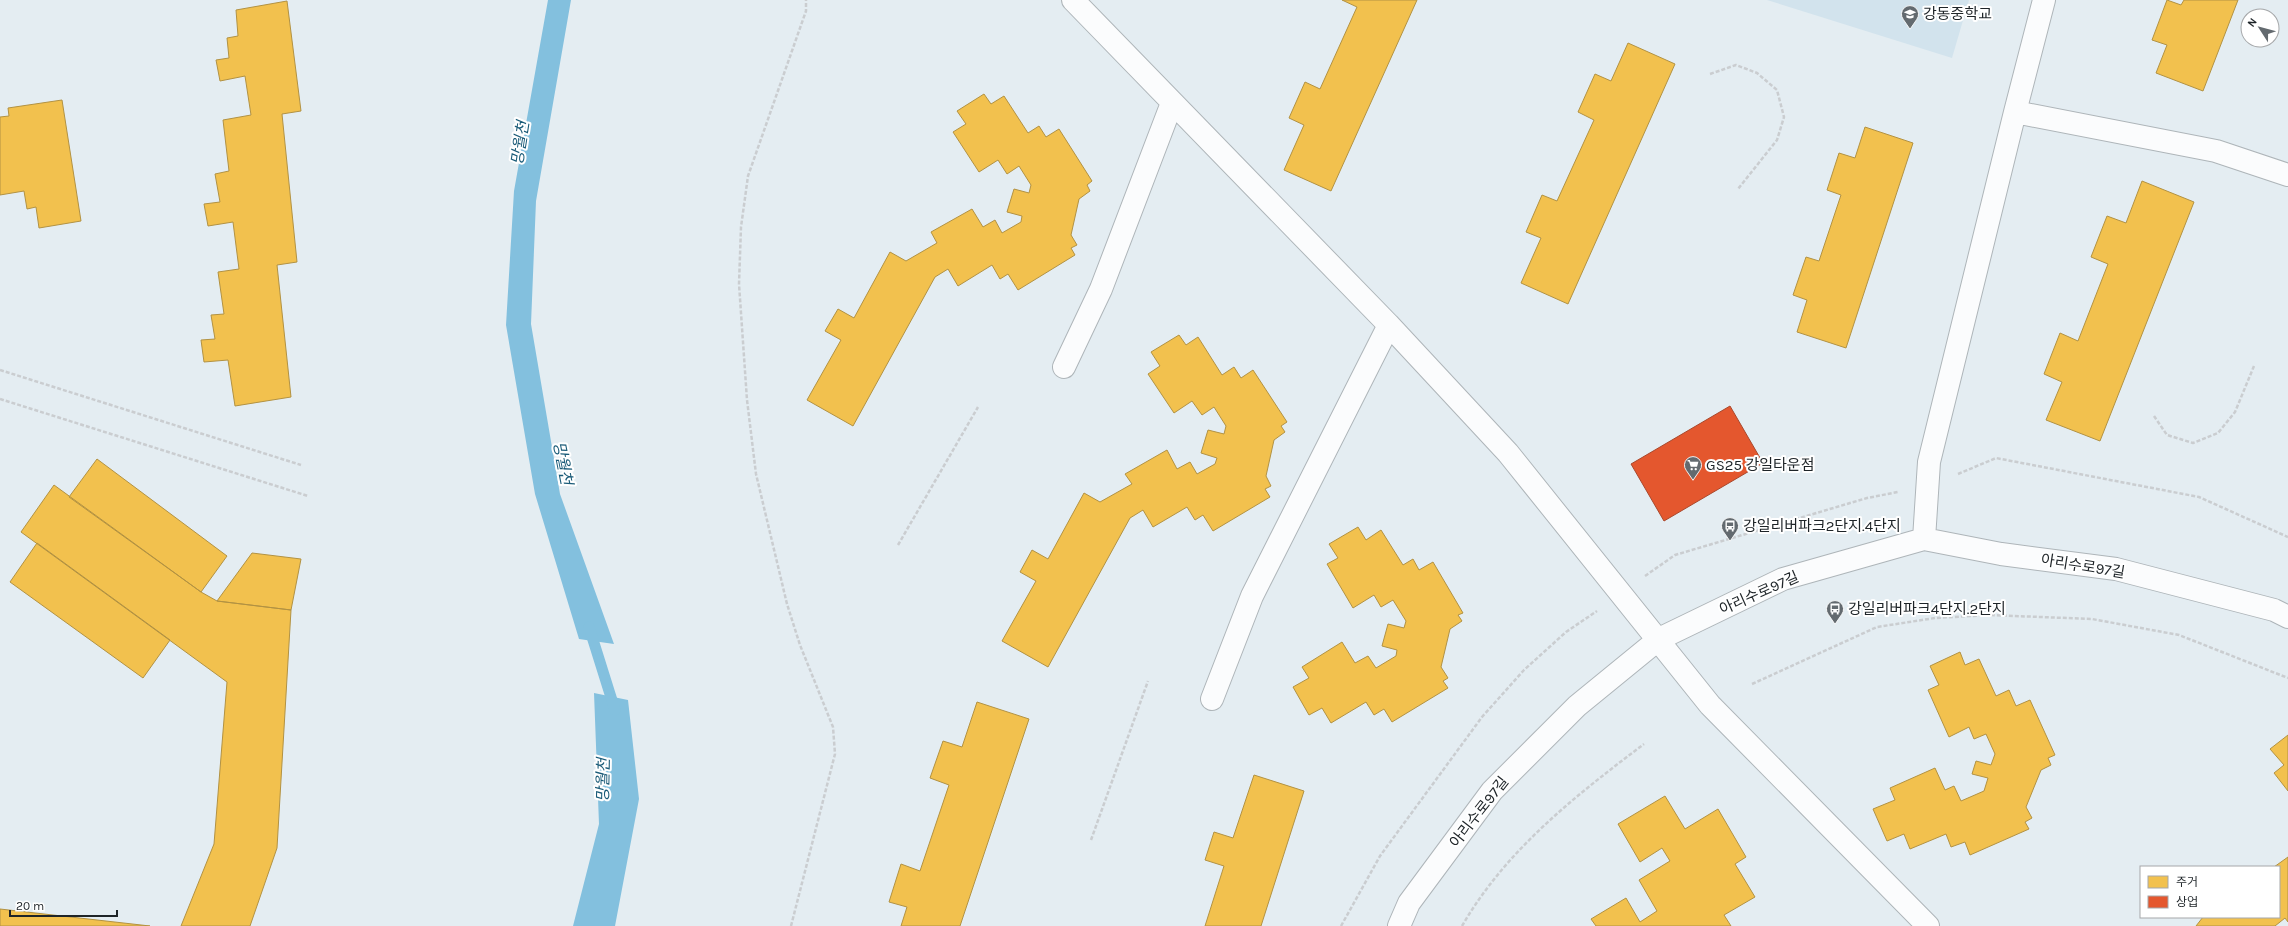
<svg xmlns="http://www.w3.org/2000/svg" width="2288" height="926" font-family="Karla,'Noto Sans KR',sans-serif">
<style>
.built{fill:#d2e3ed}
.water{fill:#83c0de}
.homes{fill:#f2c14e;stroke:#b29243}
.shops{fill:#e4572e;stroke:#a9482c}
.lines{fill:none;stroke-linecap:round;stroke-linejoin:round}
.stream{stroke:#83c0de;stroke-width:11}
.minor-casing{stroke:#aeb5b9;stroke-width:24}
.path{stroke:#cacdd0;stroke-width:2.5;stroke-dasharray:4 2;stroke-linecap:butt}
.minor{stroke:#fbfcfd;stroke-width:22}
.labels{text-anchor:middle;dominant-baseline:central;stroke-width:4;stroke-linejoin:round;paint-order:stroke}
.poi-label{font-size:15px;fill:#1e2428;stroke:#fff;text-anchor:start}
.street-label{font-size:15px;fill:#1e2428;stroke:#fff}
.water-label{font-size:16px;font-style:italic;fill:#1a5b78;stroke:#fff}
</style>
<rect width="100%" height="100%" fill="#e4edf2"/>
<path class="built" d="M1767,0h202l-17,58z"/>
<path class="water" d="M548,0h23l-35,201 -5,123 29,170 54,150 -35,-5 -44,-145 -29,-169 8,-134z
M594,693l34,7 11,99 -24,127h-42l26,-102z"/>
<path class="homes" d="M1342,0h75l-86,191 -47,-21 20,-45 -15,-7 16,-36 15,7 37,-82z
M2167,0l14,5 3,-5h54l-35,91 -47,-18 11,-28 -15,-5z
M287,1l14,110 -19,3 15,148 -20,3 14,132 -56,9 -7,-46 -24,2 -3,-22 14,-1 -4,-24 13,-1 -6,-42 21,-3 -6,-47 -25,4 -4,-22 16,-2 -5,-28 14,-3 -6,-51 28,-5 -6,-39 -25,5 -4,-21 13,-2 -2,-20 11,-2 -2,-26z
M1628,43l47,21 -107,240 -47,-21 20,-45 -15,-6 16,-37 15,6 37,-81 -16,-8 17,-38 16,7z
M984,94l7,10 13,-8 24,37 11,-7 7,11 13,-8 33,52 -5,4 3,6 -11,8 -8,36 6,10 -6,3 4,7 -57,35 -10,-16 -8,5 -8,-14 -34,21 -10,-17 -13,8 -82,149 -46,-26 34,-60 -16,-9 13,-22 16,9 36,-66 16,9 31,-18 -6,-11 41,-23 11,18 12,-7 7,13 19,-11 1,-6 -15,-4 7,-23 15,4 2,-8 -12,-19 -12,8 -9,-14 -19,12 -26,-40 13,-8 -9,-13z
M62,100l19,121 -42,7 -3,-21 -9,2 -3,-18 -24,4v-78l9,-1 -1,-8z
M1865,127l48,16 -67,205 -49,-16 10,-32 -14,-5 13,-38 13,4 22,-66 -14,-5 12,-37 16,5z
M2142,181l52,21 -94,239 -54,-21 16,-38 -18,-8 16,-41 18,8 30,-77 -17,-7 16,-41 19,7z
M1179,335l7,10 12,-8 24,38 12,-8 7,11 12,-8 34,52 -6,4 4,6 -11,8 -8,36 5,10 -6,3 5,8 -57,34 -10,-16 -8,5 -8,-13 -34,20 -10,-17 -13,8 -82,149 -46,-26 34,-60 -16,-9 12,-22 16,9 36,-66 16,9 32,-18 -7,-10 42,-24 10,19 13,-7 7,12 18,-10 2,-6 -16,-5 7,-23 16,4 2,-8 -12,-19 -12,8 -10,-14 -18,12 -26,-39 12,-8 -9,-14z
M97,459l130,97 -26,36 -132,-95z
M54,485l147,107 16,9 74,9 -14,238 -27,78h-69l33,-82 13,-162 -206,-150z
M1358,527l8,13 15,-10 22,35 10,-6 6,11 14,-8 30,51 -5,2 4,6 -12,8 -9,38 7,11 -5,3 5,7 -56,34 -8,-13 -10,6 -8,-13 -35,21 -9,-15 -13,7 -16,-28 16,-9 -7,-11 40,-25 13,21 13,-7 8,12 20,-12 1,-6 -15,-4 6,-22 16,4 2,-7 -13,-21 -12,7 -7,-12 -21,13 -26,-44 11,-6 -9,-14z
M37,543l133,97 -27,38 -133,-96z
M252,553l49,6 -10,51 -74,-9z
M1960,652l5,13 14,-6 17,37 13,-6 7,16 14,-6 25,55 -7,3 3,7 -10,5 -15,37 6,11 -7,4 4,7 -59,26 -5,-13 -14,5 -5,-13 -36,15 -6,-15 -17,7 -14,-32 22,-9 -5,-12 45,-20 10,22 9,-4 7,15 23,-10 4,-13 -16,-4 4,-13 15,4 4,-11 -9,-20 -12,5 -5,-12 -20,10 -21,-47 11,-5 -9,-19z
M977,702l52,17 -69,207h-59l6,-19 -18,-5 12,-38 19,7 29,-86 -19,-7 13,-37 19,6z
M2288,735v56l-14,-18 10,-8 -14,-16z
M1254,775l50,16 -43,135h-56l19,-60 -19,-6 9,-28 19,6z
M1665,796l20,33 33,-20 28,48 -11,7 20,33 -31,18 7,11h-135l-5,-7 35,-21 14,24 17,-11 -18,-31 31,-19 -8,-13 -22,14 -22,-38z
M2288,857v65l-3,-4 -10,8h-79l7,-9h76v-50h-5z
M0,909l150,17h-150z"/>
<path class="shops" d="M1730,406l33,57 -99,58 -33,-57z"/>
<g class="lines">
<path class="stream" d="M589,627l26,83"/>
<g class="minor-casing">
<path id="minor" d="M1073,0l316,325 119,128 202,252 218,221
M2015,112l201,39 72,24
M1064,367l37,-78 71,-186
M1924,539l5,-77 86,-350 29,-112
M1212,699l40,-103 137,-271
M1399,926l10,-23 83,-112 85,-85 82,-67 124,-60 141,-40 77,15 115,15 158,41 14,7"/>
</g>
<path class="path" d="M1710,74l26,-9 21,8 20,17 7,27 -7,23 -39,49
M0,370l301,95
M0,399l308,97
M2154,416l13,19 26,8 25,-10 17,-21 19,-46
M1958,474l38,-16 203,39 89,40
M898,545l80,-138
M1645,576l30,-21 192,-57 31,-6
M1752,684l125,-57 58,-9 54,-3 103,4 87,16 109,43
M1091,840l57,-159
M791,926l44,-172 -2,-27 -33,-82 -13,-41 -31,-130 -9,-74 -8,-116 2,-57 7,-51 58,-165v-11
M1341,926l39,-70 102,-139 42,-47 42,-38 31,-21
M1462,926c44,-76 113,-130 182,-182"/>
<use href="#minor" class="minor"/>
</g>
<defs>
<g id="school-pin" transform="scale(0.9)"><path d="M0 17L-7.5 6A9.5 9.5 0 1 1 7.5 6Z" fill="#636a6f" stroke="#fff"/><path d="M0-5L7-2L0 1L-7-2ZM-4 1L0 2.5L4 1V4Q0 6-4 4Z" fill="#fff"/></g>
<g id="supermarket-pin" transform="scale(0.9)"><path d="M0 17L-7.5 6A9.5 9.5 0 1 1 7.5 6Z" fill="#636a6f" stroke="#fff"/><path d="M-6-5.5h2.5l.6 2H6L4.5 2H-2.5L-4.4-4H-6ZM-1.5 3.2a1.3 1.3 0 1 0 .1 0ZM3 3.2a1.3 1.3 0 1 0 .1 0Z" fill="#fff"/></g>
<g id="bus-pin" transform="scale(0.9)"><path d="M0 17L-7.5 6A9.5 9.5 0 1 1 7.5 6Z" fill="#636a6f" stroke="#fff"/><path d="M-5-6H5V4H4V6H2V4H-2V6H-4V4H-5ZM-3.5-4V0h7V-4ZM-3.5 1.2v1.5H-2V1.2ZM2 1.2v1.5H3.5V1.2Z" fill="#fff"/></g>
</defs>
<g fill-rule="evenodd">
<use href="#school-pin" x="1910" y="14"/>
<use href="#supermarket-pin" x="1693" y="465"/>
<use href="#bus-pin" x="1730" y="526"/>
<use href="#bus-pin" x="1835" y="609"/>
</g>
<g class="labels">
<g class="poi-label">
<text x="1923" y="14">강동중학교</text>
<text x="1706" y="465">GS25 강일타운점</text>
<text x="1743" y="526">강일리버파크2단지.4단지</text>
<text x="1848" y="609">강일리버파크4단지.2단지</text>
</g>
<g class="street-label">
<text transform="translate(2083 566) rotate(9)">아리수로97길</text>
<text transform="translate(1759 593) rotate(-24)">아리수로97길</text>
<text transform="translate(1479 812) rotate(-52)">아리수로97길</text>
</g>
<g class="water-label">
<text transform="translate(520 143) rotate(-81)">망월천</text>
<text transform="translate(563 463) rotate(79)">망월천</text>
<text transform="translate(603 780) rotate(-89)">망월천</text>
</g>
</g>
<rect x="2140" y="866" width="140" height="52" fill="#ffffff" stroke="#a5a7a9"/>
<rect x="2148" y="876" width="20" height="12" fill="#f2c14e" stroke="#a5a7a9"/>
<text x="2176" y="886" font-size="12" fill="#1e2428">주거</text>
<rect x="2148" y="896" width="20" height="12" fill="#e4572e" stroke="#a5a7a9"/>
<text x="2176" y="906" font-size="12" fill="#1e2428">상업</text>
<g transform="translate(2260 28) rotate(306)"><circle r="19" fill="#ffffff" stroke="#a5a7a9"/>
<path d="M0-3L7 15L0 10L-7 15Z" fill="#636a6f"/>
<text y="-6" font-size="11" font-weight="bold" text-anchor="middle" fill="#1e2428">N</text>
</g>
<path d="M10 910v6h107v-6" fill="none" stroke="#1e2428" stroke-width="2"/>
<text x="16" y="910" font-size="12" fill="#1e2428" stroke="#ffffff" stroke-width="3" paint-order="stroke">20 m</text>
</svg>
